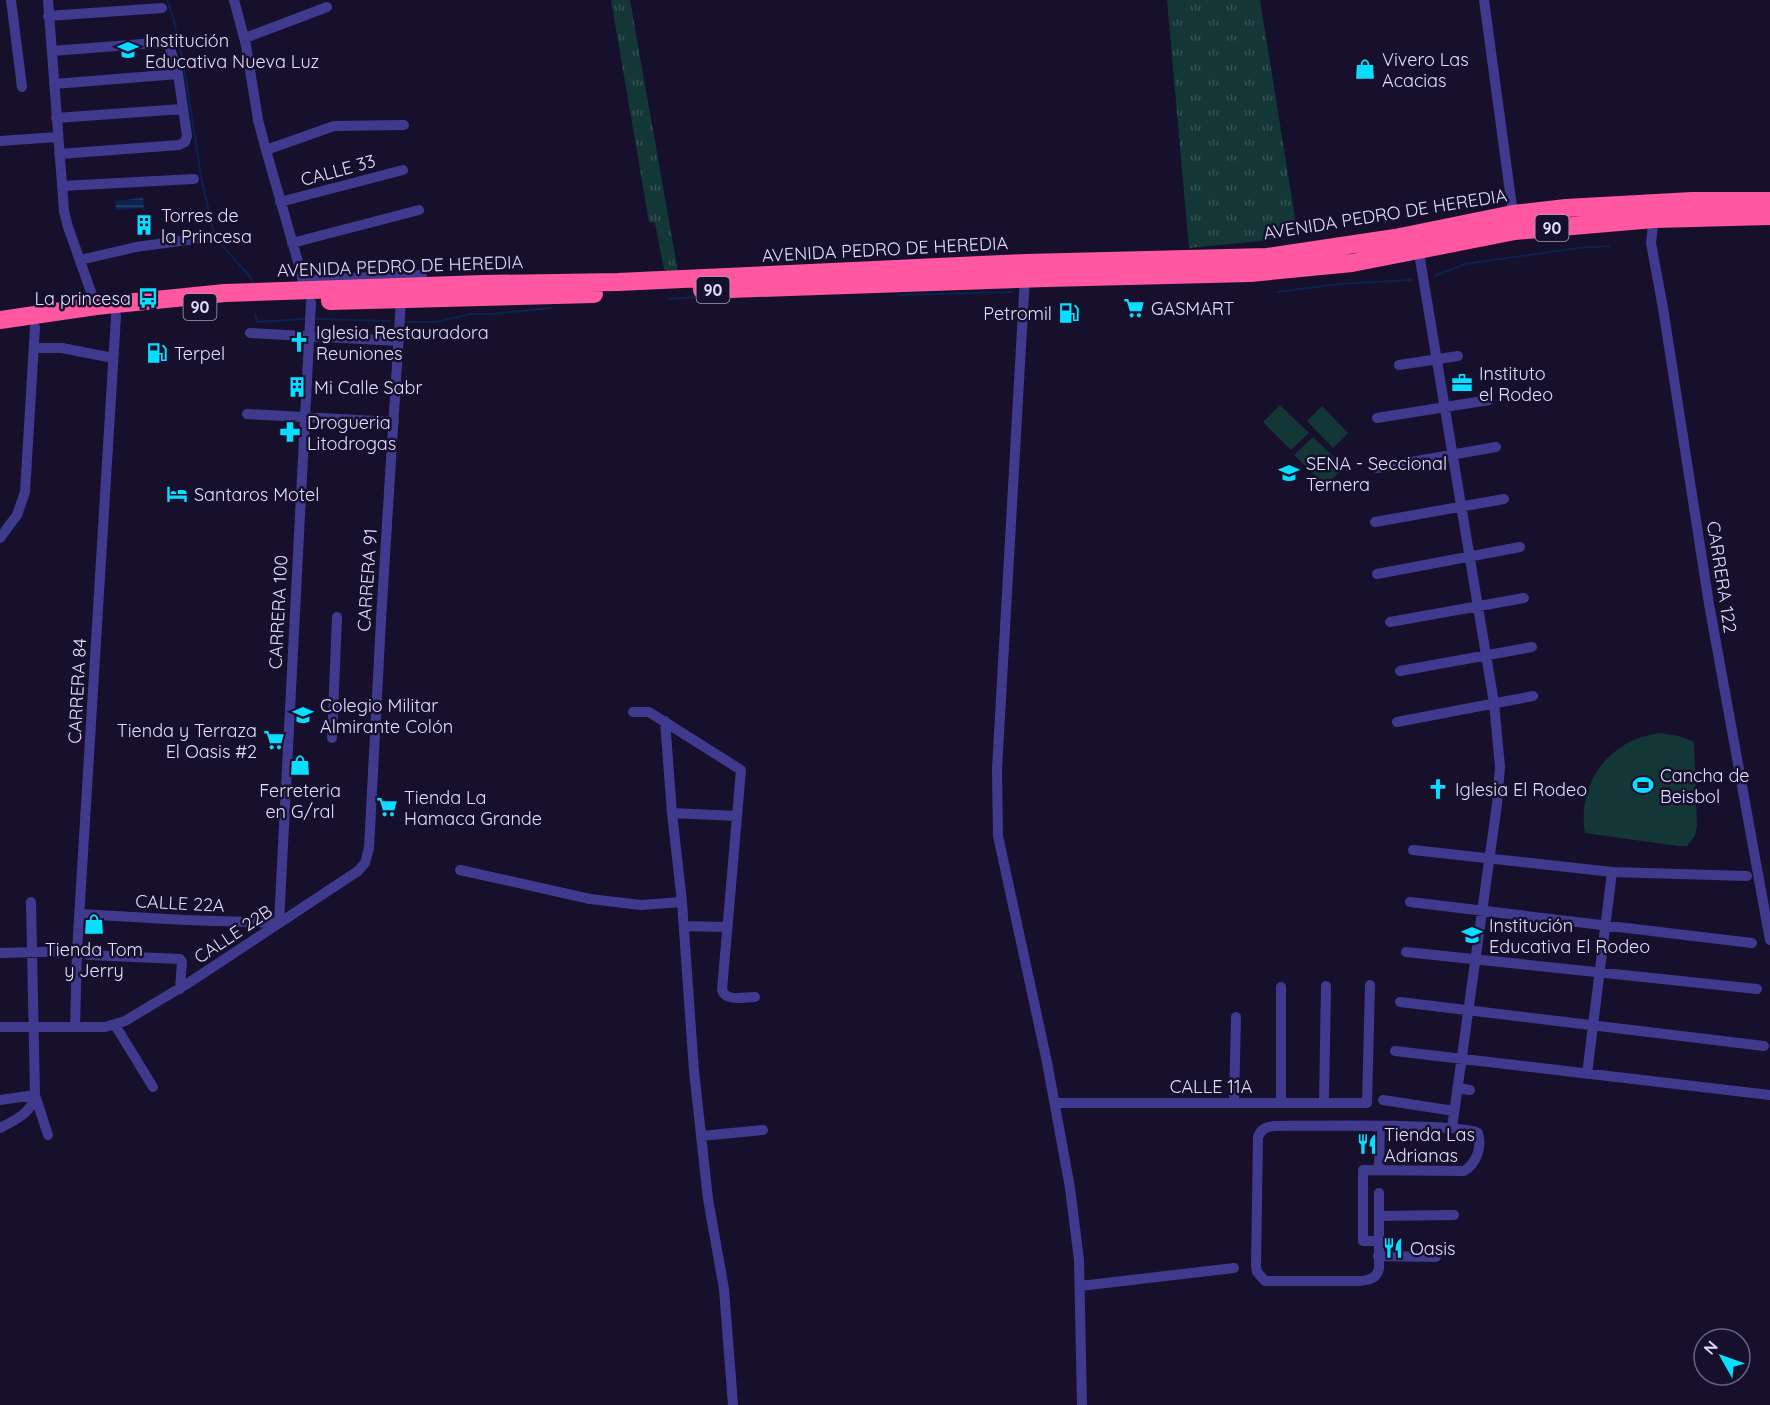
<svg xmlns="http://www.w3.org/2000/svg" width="1770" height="1405" font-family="Quicksand,sans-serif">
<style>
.grass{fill:url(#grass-tufts)}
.pitch{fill:#133737}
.water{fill:url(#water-rules)}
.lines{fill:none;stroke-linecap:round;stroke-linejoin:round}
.stream{stroke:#0b2351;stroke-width:2}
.street{stroke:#403a8e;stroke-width:10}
.highway{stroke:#ff57a2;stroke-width:18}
.labels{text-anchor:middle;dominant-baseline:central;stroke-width:5;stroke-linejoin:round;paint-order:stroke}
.shield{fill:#16102d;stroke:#a49fc0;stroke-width:1.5}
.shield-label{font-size:16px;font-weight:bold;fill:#e1dcff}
.poi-label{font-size:18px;fill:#e1dcff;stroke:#16102d;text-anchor:start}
.street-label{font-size:18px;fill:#e1dcff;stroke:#16102d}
</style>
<defs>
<pattern id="grass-tufts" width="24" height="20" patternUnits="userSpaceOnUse" patternTransform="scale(1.5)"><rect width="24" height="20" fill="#133737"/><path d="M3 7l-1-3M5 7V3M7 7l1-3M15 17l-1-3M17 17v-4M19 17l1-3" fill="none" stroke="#355355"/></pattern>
<pattern id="water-rules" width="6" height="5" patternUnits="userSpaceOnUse" patternTransform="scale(1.5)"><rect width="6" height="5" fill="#0b2351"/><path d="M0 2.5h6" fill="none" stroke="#2e426b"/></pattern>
</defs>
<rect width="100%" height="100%" fill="#16102d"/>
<path class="grass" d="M611,0h19l48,272 -8,1 -6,-4 -9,-46 -6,-1z
M1167,0h93l37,230 -36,11 -72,7z"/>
<path class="pitch" d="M1280,405l29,28 -18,17 -28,-28z
M1322,406l26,27 -15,15 -26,-27z
M1313,437l31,30 -18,19 -32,-31z
M1659,733l20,3 15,6 3,84 -2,10 -8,10h-9l-93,-13c-7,-40 13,-78 51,-94 7,-3 15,-4 23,-6z"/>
<path class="water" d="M143,198l1,10 -28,2 -1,-9z"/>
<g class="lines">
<path class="stream" d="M167,0l6,17 11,50 18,115 13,55 36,41 3,7
M1435,276l30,-12 113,-16 31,-2
M1278,292l60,-8 73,-4
M898,295l114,-3
M668,299l30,-2
M255,314l2,8 47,-3
M317,319l73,2
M404,322h32l35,-8h21l59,-6"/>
<path class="street" d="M11,0l11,87
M48,0l16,211 4,16 28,79
M234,0l12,45 12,75 8,30 40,140
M1484,0l29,214
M48,16l114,-8
M245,38l82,-31
M52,51l116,-9 10,32 9,62 -2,6 -6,3 -120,9
M54,84l124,-10
M56,118l126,-9
M0,141l57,-4
M266,150l68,-24 70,-1
M62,186l132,-7
M280,202l123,-32
M1654,215l-3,28 12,65 46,296 61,336
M292,243l127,-33
M1418,247l76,456 6,64 -3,37 -45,324
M80,260l56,-13 73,-10
M1025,276l-28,493 1,67 49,226 23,126 9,72 3,145
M302,280l120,-5
M250,333l149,8
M34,348h28l51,10
M1399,365l59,-9
M247,414l147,8
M1377,418l112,-18
M1377,468l119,-21
M1375,522l129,-23
M0,538l17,-23 8,-23 10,-165
M1377,574l143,-27
M1390,622l134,-24
M1400,671l132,-24
M633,712h16l92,58 -19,220c4,12 22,7 33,7
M665,721l7,92 10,89 12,169 14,128 16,90 9,116
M1397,722l136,-26
M332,738l5,-121
M672,813l64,3
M1413,850l199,22 135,4
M460,870l130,29 51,6 41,-3
M1410,902l342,41
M80,914l105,6 94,3 32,-621
M684,926l42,1
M1406,952l351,37
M0,953l77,-2
M89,955l91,4 2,3 -2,27
M1281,987v116
M1400,1002l364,44
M115,1025l38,62
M0,1027h105l20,-6 65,-39 168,-111 7,-8 4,-15 12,-228 20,-320
M75,1027l2,-76 39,-635
M1395,1051l375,44
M1587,1074l25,-202
M1457,1088l13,2
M35,1095l13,40
M0,1100l35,-5
M1383,1100l71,11
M1055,1103h312l3,-118
M1234,1103l2,-86
M1324,1103l2,-117
M0,1128c15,-8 32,-15 35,-33l-4,-193
M701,1136l62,-6
M1379,1170l1,-44
M1379,1216l75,-1
M1378,1241h-15v-71l101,1c13,-8 18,-24 14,-38 -15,-10 -175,-7 -204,-7 -8,1 -13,3 -16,11l-2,129 1,6 8,9h95c9,-1 16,-2 19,-12v-76
M1378,1256l58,1
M1080,1286l154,-18"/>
<path class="highway" d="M702,290l345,-12 203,-5 102,-10 163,-32 139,-12 116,-3
M330,301l264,-7
M0,320l96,-14 129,-13 258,-9 135,-2 408,-19 241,-6 128,-19 118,-24 53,-6 126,-7h78"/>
</g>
<defs>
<g id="school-bare" transform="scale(1.62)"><path d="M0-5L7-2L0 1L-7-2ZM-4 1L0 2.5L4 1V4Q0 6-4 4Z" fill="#08deff" stroke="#16102d" stroke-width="2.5" paint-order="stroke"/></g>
<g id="shop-bare" transform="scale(1.62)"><path d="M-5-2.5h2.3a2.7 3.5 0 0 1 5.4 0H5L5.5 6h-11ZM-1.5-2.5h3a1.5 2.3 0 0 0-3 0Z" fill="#08deff" stroke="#16102d" stroke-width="2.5" paint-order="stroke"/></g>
<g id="building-bare" transform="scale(1.62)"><path d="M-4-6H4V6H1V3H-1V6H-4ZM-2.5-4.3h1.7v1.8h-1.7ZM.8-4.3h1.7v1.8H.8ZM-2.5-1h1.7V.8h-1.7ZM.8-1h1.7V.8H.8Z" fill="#08deff" stroke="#16102d" stroke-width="2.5" paint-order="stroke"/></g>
<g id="bus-bare" transform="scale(1.62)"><path d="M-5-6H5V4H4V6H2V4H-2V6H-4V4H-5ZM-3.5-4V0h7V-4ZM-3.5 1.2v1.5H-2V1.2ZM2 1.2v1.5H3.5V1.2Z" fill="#08deff" stroke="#16102d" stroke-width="2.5" paint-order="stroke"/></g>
<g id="supermarket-bare" transform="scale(1.62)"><path d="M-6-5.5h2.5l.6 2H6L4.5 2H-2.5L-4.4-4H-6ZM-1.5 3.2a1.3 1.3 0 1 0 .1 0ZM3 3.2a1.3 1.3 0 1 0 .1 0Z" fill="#08deff" stroke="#16102d" stroke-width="2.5" paint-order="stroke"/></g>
<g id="fuel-bare" transform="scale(1.62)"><path d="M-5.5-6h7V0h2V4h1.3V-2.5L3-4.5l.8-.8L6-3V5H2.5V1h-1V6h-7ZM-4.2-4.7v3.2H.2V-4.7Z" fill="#08deff" stroke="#16102d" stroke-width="2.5" paint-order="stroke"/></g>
<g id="church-bare" transform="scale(1.62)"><path d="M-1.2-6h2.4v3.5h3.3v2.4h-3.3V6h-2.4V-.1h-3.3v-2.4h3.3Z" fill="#08deff" stroke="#16102d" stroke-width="2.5" paint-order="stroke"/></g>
<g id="office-bare" transform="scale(1.62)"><path d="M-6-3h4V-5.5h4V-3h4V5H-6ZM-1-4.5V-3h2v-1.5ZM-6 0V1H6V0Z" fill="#08deff" stroke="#16102d" stroke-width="2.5" paint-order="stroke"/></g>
<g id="pharmacy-bare" transform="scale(1.62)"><path d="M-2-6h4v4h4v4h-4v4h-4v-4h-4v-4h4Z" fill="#08deff" stroke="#16102d" stroke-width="2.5" paint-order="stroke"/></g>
<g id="university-bare" transform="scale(1.62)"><path d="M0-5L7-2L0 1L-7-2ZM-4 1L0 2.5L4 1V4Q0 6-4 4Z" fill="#08deff" stroke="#16102d" stroke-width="2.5" paint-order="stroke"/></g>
<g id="hotel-bare" transform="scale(1.62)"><path d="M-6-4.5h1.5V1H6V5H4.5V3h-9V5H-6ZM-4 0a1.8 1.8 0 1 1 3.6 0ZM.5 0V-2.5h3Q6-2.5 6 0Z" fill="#08deff" stroke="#16102d" stroke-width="2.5" paint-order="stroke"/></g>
<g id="stadium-bare" transform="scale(1.62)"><path d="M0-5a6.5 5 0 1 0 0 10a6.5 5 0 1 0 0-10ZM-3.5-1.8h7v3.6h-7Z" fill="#08deff" stroke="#16102d" stroke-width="2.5" paint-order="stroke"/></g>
<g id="restaurant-bare" transform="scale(1.62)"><path d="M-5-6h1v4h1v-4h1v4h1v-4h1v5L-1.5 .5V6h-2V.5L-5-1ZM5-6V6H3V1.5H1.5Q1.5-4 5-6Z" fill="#08deff" stroke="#16102d" stroke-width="2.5" paint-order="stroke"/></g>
</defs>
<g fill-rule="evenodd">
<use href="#school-bare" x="128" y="50"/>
<use href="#shop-bare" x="1365" y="69"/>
<use href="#building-bare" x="144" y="225"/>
<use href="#bus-bare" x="148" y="298"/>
<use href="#supermarket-bare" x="1134" y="308"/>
<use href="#fuel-bare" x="1069" y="313"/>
<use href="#church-bare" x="299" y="342"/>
<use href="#fuel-bare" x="157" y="353"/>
<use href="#office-bare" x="1462" y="383"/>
<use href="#building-bare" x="297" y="387"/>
<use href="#pharmacy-bare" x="290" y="432"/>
<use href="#university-bare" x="1289" y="473"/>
<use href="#hotel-bare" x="177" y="494"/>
<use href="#school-bare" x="303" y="715"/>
<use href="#supermarket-bare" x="274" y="740"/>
<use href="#shop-bare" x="300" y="765"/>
<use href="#stadium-bare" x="1643" y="785"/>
<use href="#church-bare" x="1438" y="789"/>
<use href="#supermarket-bare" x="387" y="807"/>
<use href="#shop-bare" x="94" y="924"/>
<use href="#school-bare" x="1472" y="935"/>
<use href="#restaurant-bare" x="1367" y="1144"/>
<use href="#restaurant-bare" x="1393" y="1248"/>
</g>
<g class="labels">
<g class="shield">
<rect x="1535.5" y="215" width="33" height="26" rx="4.5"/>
<rect x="696.5" y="277" width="33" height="26" rx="4.5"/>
<rect x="183.5" y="294" width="33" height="26" rx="4.5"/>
</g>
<g class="shield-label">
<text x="1552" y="228">90</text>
<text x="713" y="290">90</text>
<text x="200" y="307">90</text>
</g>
<g class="poi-label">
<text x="145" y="40">Institución<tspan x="145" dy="21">Educativa Nueva Luz</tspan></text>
<text x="1382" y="59">Vivero Las<tspan x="1382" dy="21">Acacias</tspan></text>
<text x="161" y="215">Torres de<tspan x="161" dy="21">la Princesa</tspan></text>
<text x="131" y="298" text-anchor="end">La princesa</text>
<text x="1151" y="308">GASMART</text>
<text x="1052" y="313" text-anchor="end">Petromil</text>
<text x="316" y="332">Iglesia Restauradora<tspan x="316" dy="21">Reuniones</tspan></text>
<text x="174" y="353">Terpel</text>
<text x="1479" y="373">Instituto<tspan x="1479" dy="21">el Rodeo</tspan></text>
<text x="314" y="387">Mi Calle Sabr</text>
<text x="307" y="422">Drogueria<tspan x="307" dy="21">Litodrogas</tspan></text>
<text x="1306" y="463">SENA - Seccional<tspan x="1306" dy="21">Ternera</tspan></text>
<text x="194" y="494">Santaros Motel</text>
<text x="320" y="705">Colegio Militar<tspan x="320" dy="21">Almirante Colón</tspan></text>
<text x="257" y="730" text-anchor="end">Tienda y Terraza<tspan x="257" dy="21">El Oasis #2</tspan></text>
<text x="1660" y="775">Cancha de<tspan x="1660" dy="21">Beisbol</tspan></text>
<text x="1455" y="789">Iglesia El Rodeo</text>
<text x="300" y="790" text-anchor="middle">Ferreteria<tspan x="300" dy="21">en G/ral</tspan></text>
<text x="404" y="797">Tienda La<tspan x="404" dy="21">Hamaca Grande</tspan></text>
<text x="1489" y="925">Institución<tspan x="1489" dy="21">Educativa El Rodeo</tspan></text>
<text x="94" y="949" text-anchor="middle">Tienda Tom<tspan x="94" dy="21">y Jerry</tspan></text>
<text x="1384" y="1134">Tienda Las<tspan x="1384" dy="21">Adrianas</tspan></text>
<text x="1410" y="1248">Oasis</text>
</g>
<g class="street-label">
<text transform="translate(338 170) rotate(-15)">CALLE 33</text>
<text transform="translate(1385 214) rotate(-9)">AVENIDA PEDRO DE HEREDIA</text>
<text transform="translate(885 249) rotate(-3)">AVENIDA PEDRO DE HEREDIA</text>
<text transform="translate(400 266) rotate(-2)">AVENIDA PEDRO DE HEREDIA</text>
<text transform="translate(1722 577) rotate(81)">CARRERA 122</text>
<text transform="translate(367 580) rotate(-86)">CARRERA 91</text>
<text transform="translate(278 612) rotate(-87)">CARRERA 100</text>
<text transform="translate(77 691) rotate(-87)">CARRERA 84</text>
<text transform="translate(180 903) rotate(3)">CALLE 22A</text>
<text transform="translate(233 934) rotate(-34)">CALLE 22B</text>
<text x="1211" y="1086">CALLE 11A</text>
</g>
</g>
<g transform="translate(1722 1357) rotate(310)"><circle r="28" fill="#16102d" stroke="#676281" stroke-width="1.5"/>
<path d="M0-4.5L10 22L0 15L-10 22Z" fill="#08deff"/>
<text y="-9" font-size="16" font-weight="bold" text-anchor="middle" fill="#e1dcff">N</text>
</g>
</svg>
